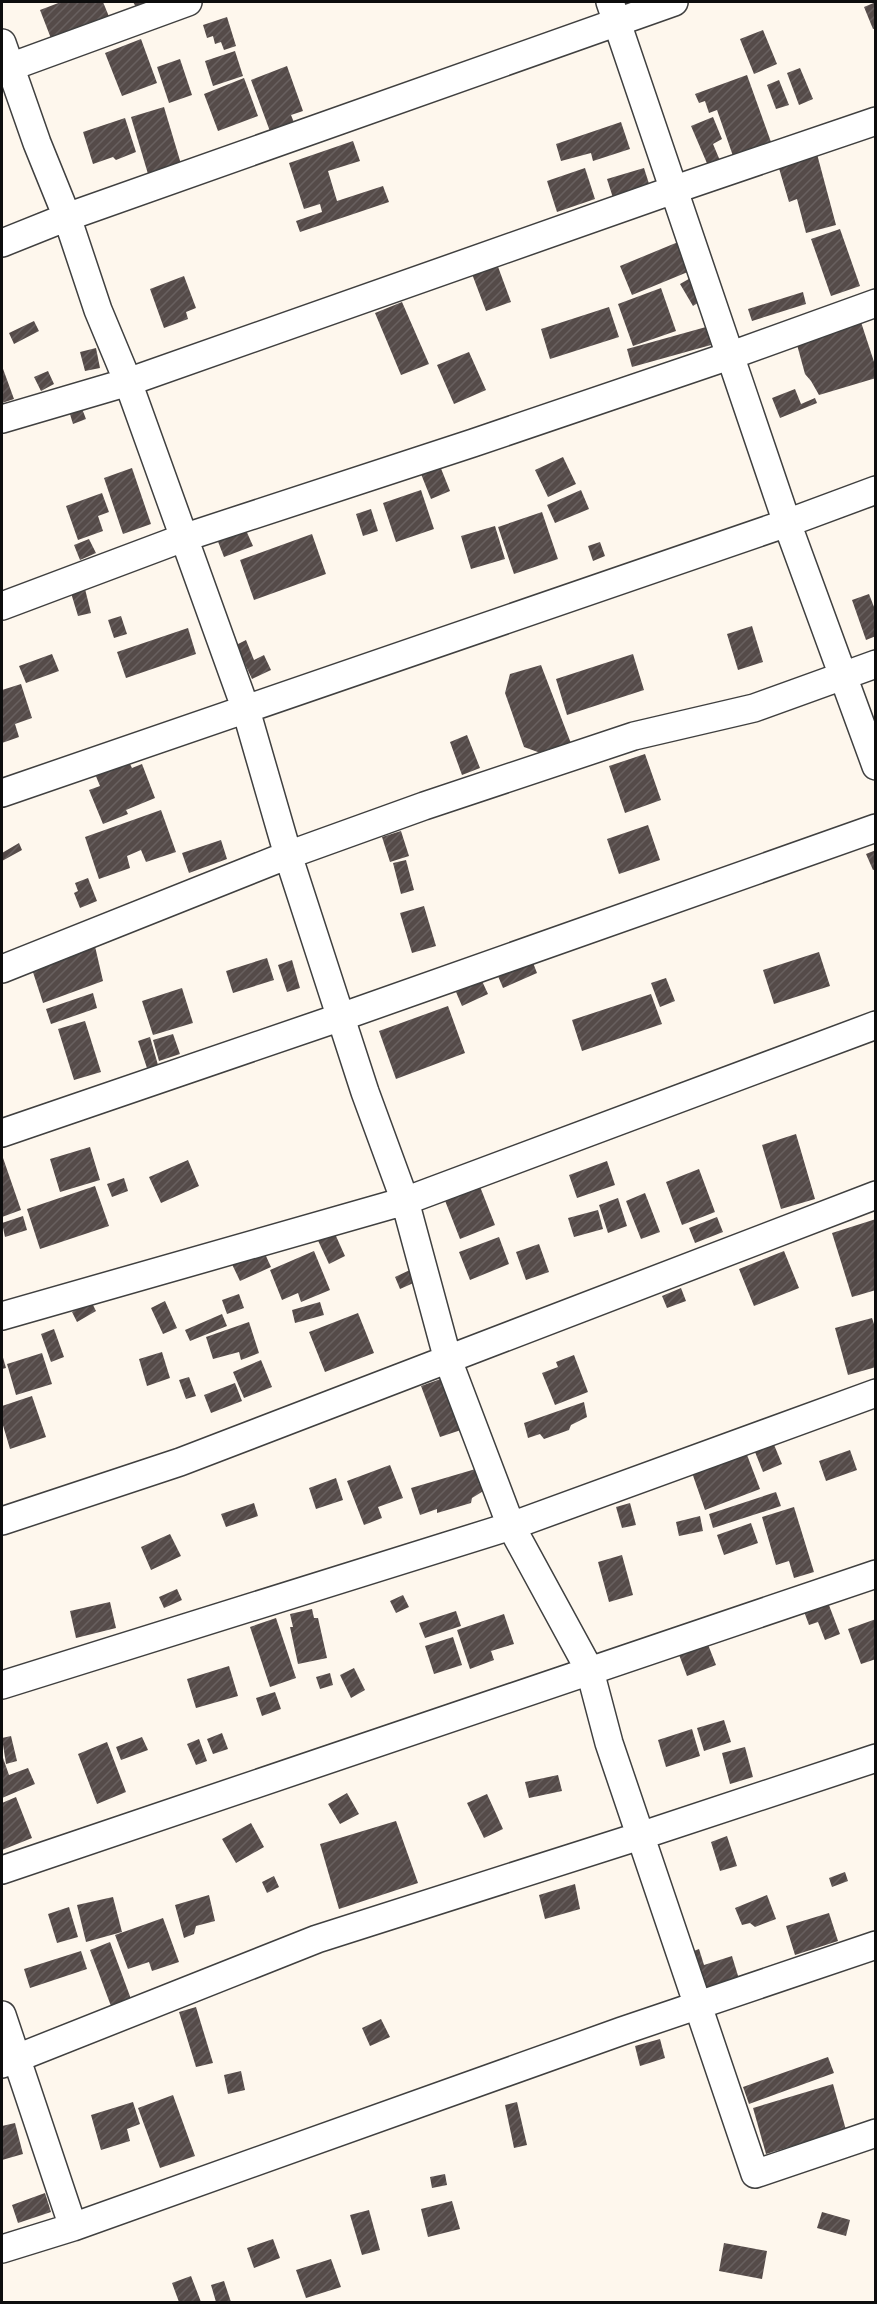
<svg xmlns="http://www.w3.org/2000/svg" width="877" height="2304" font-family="'Zilla Slab',serif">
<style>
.building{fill:url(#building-hatch)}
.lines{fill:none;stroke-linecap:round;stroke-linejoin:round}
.minor-casing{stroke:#404040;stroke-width:30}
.minor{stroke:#fff;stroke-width:27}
</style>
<defs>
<pattern id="building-hatch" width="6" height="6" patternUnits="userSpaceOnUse" patternTransform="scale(1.5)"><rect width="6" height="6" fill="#554b49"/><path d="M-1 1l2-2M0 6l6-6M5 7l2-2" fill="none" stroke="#68605f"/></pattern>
</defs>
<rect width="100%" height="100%" fill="#fef7ed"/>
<path class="building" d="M61,2h42l7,17 -58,22 -12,-31z
M133,2h15l-12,5z
M876,2v26l-3,1 -9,-22z
M227,17l9,29 -12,4 -3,-8 -6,2 -2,-8 -6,2 -4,-13z
M763,30l14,34 -23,10 -14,-35z
M141,39l16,44 -35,13 -17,-43z
M235,51l8,25 -30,10 -8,-25z
M180,59l12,36 -23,8 -12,-36z
M287,66l16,45 -12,4 4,10 -24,9 -20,-54z
M800,68l13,31 -14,6 -12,-32z
M747,75l24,67 -38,14 -16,-46 -8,3 -4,-12 -6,2 -4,-9z
M244,78l14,38 -40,15 -14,-37z
M779,80l10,25 -13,4 -9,-24z
M164,107l20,67 -33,10 -20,-67z
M713,117l9,22 -9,5 8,19 -12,5 -18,-42z
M125,118l11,34 -20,8 -3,-3 -20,7 -10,-32z
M621,122l9,27 -37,12 -2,-8 -30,8 -5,-17z
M353,141l7,20 -32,10 9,30 46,-15 6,16 -89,30 -4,-11 26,-9 -2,-8 -16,5 -15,-46z
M817,154l19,71 -30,8 -9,-34 -8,3 -11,-37z
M585,168l10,31 -38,13 -10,-31z
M644,168l7,22 -37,11 -7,-22z
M840,229l20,57 -29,10 -20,-57z
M683,240l12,29 -63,26 -12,-29z
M497,264l14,38 -25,9 -14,-37z
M184,276l12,32 -10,4 2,7 -24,9 -14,-39z
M694,276l13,21 -14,9 -13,-22z
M661,288l15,43 -43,15 -15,-42z
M803,292l3,12 -54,17 -4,-12z
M402,302l27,62 -28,11 -26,-62z
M609,307l10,30 -69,22 -9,-30z
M860,319l16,49v10l-57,17 -8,-14 -6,-7 -9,-33z
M34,321l5,10 -25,13 -5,-11z
M706,327l5,18 -79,22 -5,-18z
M96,348l4,20 -15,3 -5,-19z
M469,352l17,38 -32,14 -17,-39z
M2,366l12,33 -12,4z
M48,371l6,13 -13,7 -7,-14z
M795,389l6,15 14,-6 2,5 -37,15 -8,-20z
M81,406l5,13 -13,5 -4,-13z
M563,457l13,27 -28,13 -13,-27z
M440,466l10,25 -19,8 -10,-25z
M132,468l19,56 -28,10 -19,-56z
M421,490l13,39 -38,13 -13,-39z
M581,490l8,19 -34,14 -8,-18z
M102,493l7,19 -11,4 5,15 -25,9 -12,-34z
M371,509l7,22 -15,5 -7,-22z
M542,512l16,47 -44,15 -16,-47z
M495,526l10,33 -34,10 -10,-33z
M245,528l8,18 -29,11 -7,-18z
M312,534l14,40 -72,26 -14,-40z
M89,539l7,14 -16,7 -6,-15z
M600,542l5,14 -12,5 -5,-15z
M85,589l6,24 -13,3 -7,-23z
M869,594l7,18v24l-10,4 -14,-40z
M121,616l6,18 -13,4 -6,-18z
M752,626l11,36 -25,8 -11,-36z
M188,628l8,26 -70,24 -9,-26z
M246,640l8,20 10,-5 7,15 -19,9 -16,-34z
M52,654l7,17 -33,12 -7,-17z
M633,654l11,36 -77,25 -11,-36z
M541,665l31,81 -26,9 -22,-8 -19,-54 5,-19z
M21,684l11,34 -17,6 4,13 -17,6v-53z
M467,735l13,33 -18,7 -12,-33z
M645,754l16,46 -36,13 -16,-47z
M128,760l4,8 10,-4 13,34 -29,12 2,4 -25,10 -14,-34 11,-4 -5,-12z
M161,810l15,42 -30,10 -5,-12 -14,6 3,12 -31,11 -14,-42z
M648,825l12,35 -41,14 -12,-35z
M401,831l8,25 -19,6 -8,-25z
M221,840l6,19 -38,14 -7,-20z
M19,843l3,7 -20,11v-8z
M876,850v19l-3,1 -7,-16z
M406,860l8,30 -13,4 -8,-31z
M88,878l9,23 -17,7 -6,-15 4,-2 -3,-8z
M424,906l12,40 -24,7 -12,-40z
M94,942l9,39 -60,22 -13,-40z
M819,952l11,34 -56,18 -11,-34z
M530,955l7,18 -34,15 -8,-19z
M267,958l7,22 -41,13 -7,-22z
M292,960l8,28 -13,4 -9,-27z
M666,978l9,23 -15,6 -9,-24z
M482,981l6,13 -26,12 -6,-14z
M182,988l11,35 -40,12 -11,-34z
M93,993l4,15 -46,16 -5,-15z
M651,994l11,30 -80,27 -10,-31z
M448,1006l17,47 -69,26 -17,-48z
M85,1021l16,51 -27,8 -16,-51z
M173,1034l7,20 -21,7 -6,-21z
M150,1037l8,28 -11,3 -9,-27z
M796,1134l19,65 -34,10 -19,-64z
M90,1147l10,33 -40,12 -10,-33z
M2,1155l19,55 -19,7z
M188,1160l11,26 -38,17 -12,-26z
M607,1161l8,24 -38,13 -8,-23z
M699,1169l16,43 -33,13 -16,-43z
M124,1178l4,13 -16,6 -5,-13z
M479,1184l16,41 -35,14 -16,-41z
M95,1186l14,40 -69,23 -13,-40z
M645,1193l15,39 -19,7 -15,-38z
M618,1198l9,28 -19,7 -9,-28z
M598,1210l5,19 -29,8 -6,-19z
M23,1216l4,14 -22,7 -3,-14z
M717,1217l6,15 -28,11 -6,-15z
M876,1219v71l-24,7 -20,-64z
M331,1225l14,31 -16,8 -15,-32z
M499,1237l10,27 -39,16 -11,-28z
M260,1243l11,24 -31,14 -11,-23z
M539,1244l10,28 -23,8 -10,-28z
M314,1251l16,39 -29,12 -3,-9 -16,7 -12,-30z
M784,1251l15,37 -45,18 -15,-37z
M412,1269l6,12 -18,8 -5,-12z
M681,1288l5,13 -19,7 -5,-12z
M239,1294l5,14 -17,6 -5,-14z
M91,1301l5,10 -19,11 -5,-10z
M165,1301l12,27 -14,6 -12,-26z
M320,1302l4,13 -29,8 -3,-13z
M358,1313l16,40 -49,19 -16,-40z
M222,1314l5,12 -37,15 -5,-11z
M872,1318l4,12v37l-28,8 -13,-47z
M249,1322l10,31 -18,7 -2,-8 -26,7 -7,-22z
M54,1329l10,28 -13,5 -10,-28z
M162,1352l8,26 -23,8 -8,-27z
M42,1353l10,31 -36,11 -9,-31z
M2,1354l4,14 -4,1z
M574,1355l14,37 -33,13 -13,-32 16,-6 -2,-5z
M261,1360l11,27 -28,11 -11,-26z
M449,1376l18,52 -27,9 -19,-51z
M189,1377l7,19 -10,3 -7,-19z
M235,1383l7,18 -31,12 -7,-18z
M32,1396l14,41 -36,12 -8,-27v-16z
M584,1402l3,15 -16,8 -2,5 -25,9 -4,-5 -12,4 -4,-15z
M770,1435l12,29 -19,8 -12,-30z
M744,1447l16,42 -55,21 -15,-43z
M850,1450l7,20 -31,11 -7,-20z
M390,1465l13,33 -25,9 4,11 -18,7 -17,-44z
M479,1468l6,22 -13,8 -1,5 -34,10v-4l-17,6 -9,-27z
M336,1478l7,22 -27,9 -7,-21z
M776,1492l5,14 -68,22 -4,-14z
M254,1503l4,13 -32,11 -5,-13z
M630,1503l6,22 -14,3 -6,-21z
M794,1507l20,65 -20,6 -5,-17 -13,4 -14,-48z
M700,1516l3,15 -24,5 -3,-14z
M751,1523l7,20 -34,12 -7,-20z
M170,1534l11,22 -30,14 -10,-23z
M622,1555l11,40 -24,7 -11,-40z
M177,1589l5,11 -18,8 -5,-11z
M403,1595l6,12 -13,6 -6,-12z
M827,1600l13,34 -15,6 -7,-18 -9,3 -6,-16z
M110,1602l6,26 -40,10 -6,-27z
M312,1609l2,9h4l9,40 -29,6 -8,-37h3l-3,-13z
M456,1611l5,15 -36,12 -6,-15z
M504,1614l10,30 -23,7 3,9 -24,9 -13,-39z
M276,1618l20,60 -26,9 -20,-60z
M876,1619v40l-15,5 -13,-35z
M453,1637l9,28 -28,9 -9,-28z
M707,1642l9,23 -29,11 -9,-24z
M229,1666l9,30 -42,12 -9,-29z
M354,1668l11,22 -14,8 -11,-23z
M330,1673l3,12 -13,4 -4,-12z
M275,1692l6,17 -19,7 -6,-18z
M724,1720l7,22 -27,9 -7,-23z
M692,1729l8,27 -34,11 -8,-27z
M222,1733l6,16 -15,5 -6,-15z
M11,1736l6,25 -11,3 -4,-26z
M142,1737l6,13 -27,10 -5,-13z
M199,1739l8,22 -11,4 -9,-21z
M107,1742l19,50 -29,12 -19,-50z
M745,1747l8,30 -23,7 -8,-31z
M2,1755l7,20 19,-7 7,16 -33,14z
M558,1775l4,16 -33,7 -4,-16z
M347,1793l12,21 -19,10 -12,-20z
M487,1794l16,35 -19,9 -17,-35z
M16,1797l16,41 -30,12v-47z
M396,1821l22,62 -79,26 -19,-65z
M251,1823l13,24 -28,16 -14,-24z
M727,1836l10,30 -17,5 -9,-29z
M845,1872l3,9 -16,6 -3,-9z
M274,1876l5,11 -12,6 -5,-11z
M575,1884l5,25 -35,10 -6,-24z
M209,1895l6,26 -19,5 -2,8 -10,4 -9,-33z
M767,1895l9,24 -21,8 -5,-4 -8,2 -7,-17z
M113,1897l9,35 -36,10 -9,-37z
M69,1907l9,30 -21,6 -9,-29z
M829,1913l9,28 -43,14 -9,-29z
M163,1918l16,44 -27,9 -3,-9 -21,7 -13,-34z
M110,1942l21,57 -20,7 -21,-56z
M699,1949l5,16 28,-9 7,23 -39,12 -12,-38z
M81,1951l6,18 -57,19 -6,-19z
M196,2007l17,56 -17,4 -17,-55z
M381,2019l9,18 -20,9 -8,-18z
M660,2039l5,19 -25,8 -5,-20z
M828,2057l6,16 -85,31 -6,-17z
M241,2071l4,19 -17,4 -4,-19z
M833,2084l13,46 -80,24 -13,-46z
M173,2095l22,61 -35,12 -22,-60z
M133,2102l7,22 -13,5 3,12 -29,9 -10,-35z
M517,2102l10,43 -13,3 -9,-43z
M15,2123l8,31 -21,6v-34z
M445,2174l2,11 -15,3 -2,-11z
M45,2193l6,19 -33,11 -6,-18z
M452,2201l8,28 -32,8 -7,-28z
M369,2210l11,40 -18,5 -12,-40z
M822,2212l28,8 -4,16 -29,-8z
M273,2239l7,19 -26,10 -7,-20z
M724,2243l43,8 -5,28 -43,-8z
M331,2259l10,28 -35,11 -10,-28z
M191,2276l10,26h-22l-7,-19z
M224,2281l7,21h-15l-5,-17z"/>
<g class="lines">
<g class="minor-casing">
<path id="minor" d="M610,2l177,521 89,243
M2,43l35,100 30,74 31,93 30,72 118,328 42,145 77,237 40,109 43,159 63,166 79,145 19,72 146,431 121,-41
M2,70l186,-68
M2,243l65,-26 607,-215
M2,419l126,-37 545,-192 203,-69
M2,606l181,-68 290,-95 256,-87 147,-53
M2,793l785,-270 89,-33
M2,969l286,-114 136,-49 210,-70 120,-28 122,-44
M2,1133l339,-116 535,-189
M2,1316l403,-115 471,-176
M2,1521l178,-59 696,-267
M2,1685l509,-159 365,-133
M2,1870l874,-296
M2,2015l71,212
M2,2064l315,-125 323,-103 236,-78
M2,2249l71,-22 549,-196 254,-86"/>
</g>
<use href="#minor" class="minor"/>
</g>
<rect width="877" height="2304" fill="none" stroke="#0d0d0d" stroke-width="6"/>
</svg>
